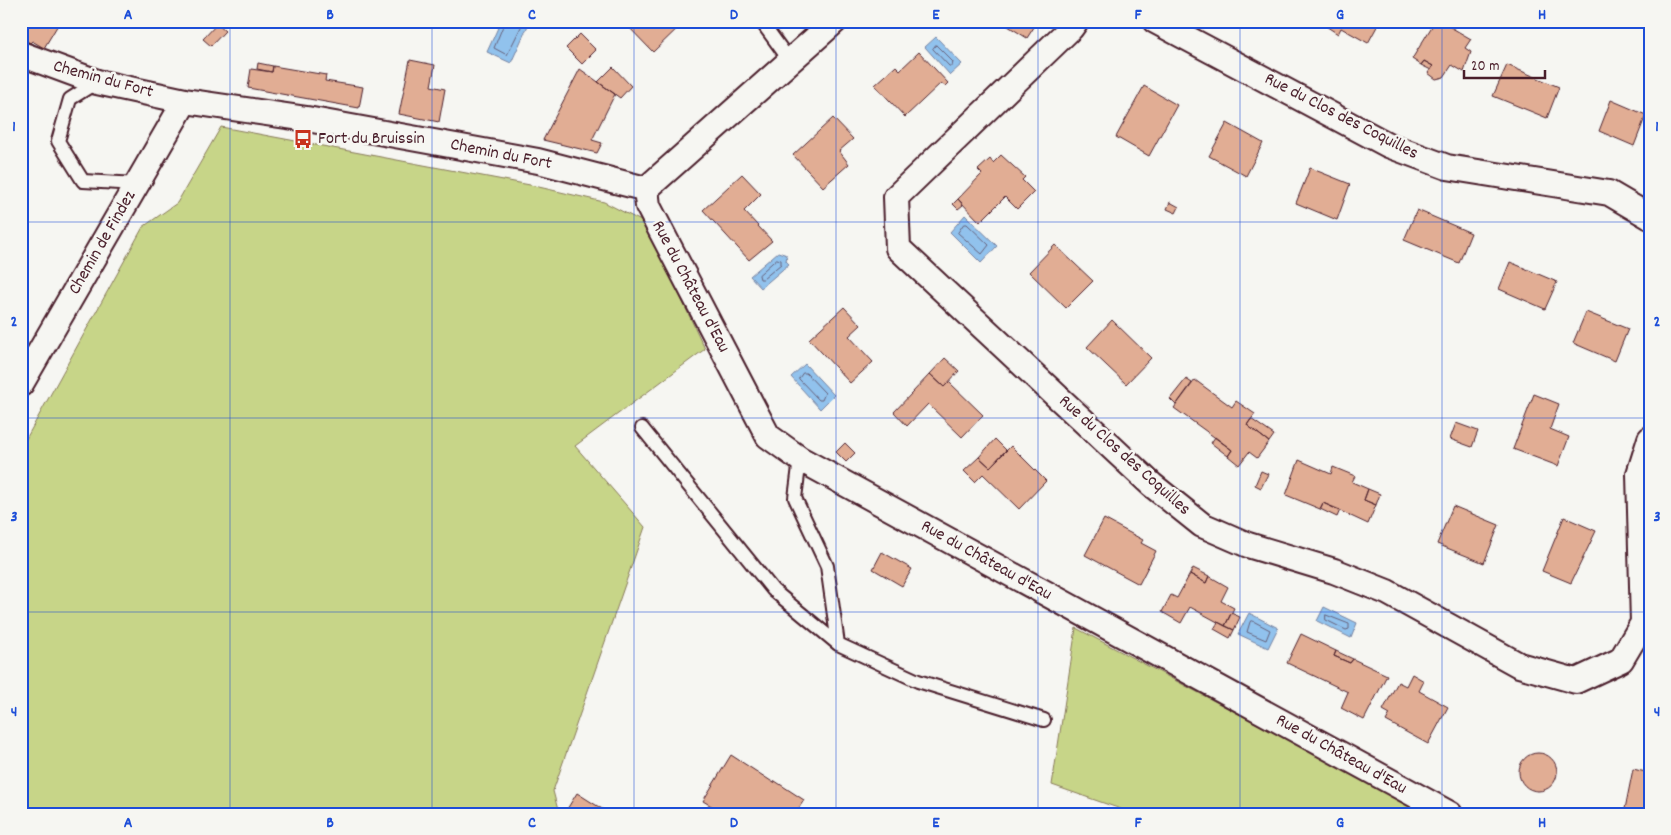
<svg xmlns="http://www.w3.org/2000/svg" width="1671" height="835" font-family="Dekko,sans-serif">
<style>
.green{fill:#c7d588;stroke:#887a5a}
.water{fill:#91c2ed;stroke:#75819f}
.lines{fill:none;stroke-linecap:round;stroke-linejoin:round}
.shore{stroke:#666079;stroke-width:1}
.building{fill:#e1ad94;stroke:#4a1f2b}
.lane-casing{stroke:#4a1f2b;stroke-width:16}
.street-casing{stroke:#4a1f2b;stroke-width:28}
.lane{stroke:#f6f6f2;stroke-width:12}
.street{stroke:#f6f6f2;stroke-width:24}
.grid{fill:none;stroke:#1d4ed8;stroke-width:1;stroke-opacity:0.55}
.labels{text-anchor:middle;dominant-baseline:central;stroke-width:5;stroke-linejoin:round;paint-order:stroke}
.street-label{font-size:18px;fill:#4a1f2b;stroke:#f6f6f2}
.poi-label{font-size:18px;fill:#4a1f2b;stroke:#f6f6f2;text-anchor:start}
.neatline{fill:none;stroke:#1d4ed8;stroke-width:2}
.grid-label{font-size:16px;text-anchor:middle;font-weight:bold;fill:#1d4ed8}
</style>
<rect width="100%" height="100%" fill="#f6f6f2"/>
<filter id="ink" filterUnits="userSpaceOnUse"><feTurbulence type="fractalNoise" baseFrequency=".02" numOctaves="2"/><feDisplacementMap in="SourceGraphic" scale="10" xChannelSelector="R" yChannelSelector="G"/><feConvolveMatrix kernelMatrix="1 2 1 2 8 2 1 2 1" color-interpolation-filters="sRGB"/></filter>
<g filter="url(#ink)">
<path class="green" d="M221,127l309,58 74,17 37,19 21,37 43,91 -130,97 70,81 -92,264 6,23h-538v-366l122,-221 34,-24z
M1076,628l352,186h-293l-83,-29z"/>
<path class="water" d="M501,21h29l-19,42 -24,-11z
M936,37l26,27 -12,11 -25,-28z
M965,215l32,31 -16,17 -31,-31z
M778,252l9,3 -1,6 3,3 -28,24 -11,-12z
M805,364l29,31 -14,14 -29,-32z
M1324,607l33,16 -6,15 -34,-17z
M1249,613l29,15 -10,20 -30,-14z"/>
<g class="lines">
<path class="shore" d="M505,21l-11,27 13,7 17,-34
M936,45l17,17 -1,4h-3l-16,-17z
M964,224h3l22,21 -7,9 -24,-21z
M777,259l4,1v4l-18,15h-3l-1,-4z
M803,373h3l19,20 -3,7h-3l-20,-21z
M1326,615l23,9v5l-3,1 -20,-10z
M1253,621l17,9 -4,10 -19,-8 3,-10z"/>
</g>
<path class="building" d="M21,21h36l2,2 -15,25 -12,-7 -2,2 -9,-4z
M623,21h62l-32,31z
M1000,21h38l-11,17z
M1318,21h62l-12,22 -27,-15 -3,6z
M1440,21l31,18 -6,9 6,4 -7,20 -12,-7 -8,12 -8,2 -8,-6 5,-7 -9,-5 -3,4 -9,-6 22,-36 4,2z
M217,24l8,7 -14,15 -8,-7z
M580,34l16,16 -14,14 -16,-16z
M919,52l29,31 -3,3 -4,-3 -36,34 -30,-32 21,-19 4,4z
M410,60l25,5 -4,21 14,3 -6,33 -40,-8z
M1424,61l9,5 -2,4 -10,-5z
M258,63l15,3 -1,6 -15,-3z
M1507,65l52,22 -12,31 -54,-22z
M273,66l53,9 -1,6 38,6 -4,21 -111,-20 3,-19 21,3z
M613,67l18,19 -11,12 -22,-16z
M580,69l35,25 -23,46 10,3 -5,10 -54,-13z
M1144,86l33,19 -28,51 -33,-19z
M1611,100l35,15 -12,31 -35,-15z
M833,118l20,21 -14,12 10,13 -26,23 -30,-32z
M1227,123l36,20 -17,33 -37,-20z
M1001,155l24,22 -3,3 12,12 -17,17 -12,-12 -25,25 -22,-23 24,-25 -4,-4 12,-11 3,4z
M1310,168l40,16 -13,36 -41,-17z
M742,174l19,20 -17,17 28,30 -23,19 -46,-50z
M958,199l5,6 -5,4 -5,-5z
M1170,202l9,5 -3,6 -9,-4z
M1417,210l54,23 -12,30 -55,-23z
M1055,245l38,36 -27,27 -37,-36z
M1510,262l47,20 -12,27 -46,-20z
M844,307l17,18 -12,11 24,26 -23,21 -41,-44z
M1586,312l42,17 -13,32 -42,-18z
M1112,320l39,38 -25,26 -39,-37z
M945,358l14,13 -15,16 -14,-13z
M930,374l14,13 5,-5 34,33 -21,22 -34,-33 -21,22 -13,-14z
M1186,379l6,4 -16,22 -6,-6z
M1195,380l37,27 4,-6 19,13 -8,11 22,17 -12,16 -8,-6 -10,13 -11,-9 4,-6 -58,-42z
M1534,394l25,10 -9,25 19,8 -11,29 -45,-17z
M1251,419l23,16 -5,7 -22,-17z
M1456,423l22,8 -6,16 -22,-8z
M1215,437l17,13 -4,6 -17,-13z
M995,439l11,11 -16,17 -11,-10z
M845,443l10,10 -9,9 -10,-10z
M1011,446l35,35 -27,28 -36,-35 -8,8 -11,-11 15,-14 11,10z
M1299,460l32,14 2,-7 22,9 -3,6 16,7 -4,11 12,5 -8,19 -45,-21 -3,6 -34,-14z
M1261,471l7,3 -7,14 -6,-3z
M1368,489l12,5 -4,11 -12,-5z
M1323,503l17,7 -3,7 -17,-8z
M1453,506l46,19 -15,38 -47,-19z
M1564,517l32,14 -25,52 -29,-12z
M1104,519l39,21 -2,3 15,8 -17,33 -54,-29z
M882,552l30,17 -10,17 -29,-17z
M1193,568l16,8 -3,7 -16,-9z
M1190,574l16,9 3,-7 19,11 -7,14 13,7 -9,18 -35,-19 -9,16 -19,-11 9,-17 6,3z
M1231,613l9,4 -6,13 -9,-4z
M1218,622l16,8 -4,8 -16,-9z
M1301,634l35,17 -2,5 16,7 3,-4 34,16 -23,45 -23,-12 7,-16 -61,-29z
M1336,651l17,8 -3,4 -16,-7z
M1412,674l12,7 -5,10 29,16 -20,37 -42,-23 4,-7 -7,-4 15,-28 8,4z
M1519 772a19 19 0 1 1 38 0a19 19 0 1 1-38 0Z
M731,755l43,28 1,-2 29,19 -9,14h-70l-22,-13z
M1633,769l17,4v41h-26z
M577,793l33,21h-46z"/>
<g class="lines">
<g class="lane-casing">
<path id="lane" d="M761,21l29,40
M97,82l-27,17 -12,42 25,40 55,3
M642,428l131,162 65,54 80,37 126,39
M800,459l-5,39 32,68 11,78"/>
</g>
<g class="street-casing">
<path id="street" d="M1076,21l-5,7 -175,169 2,51 254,237 50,40 46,20 86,26 53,21 132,73 57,16 45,-21 22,-37 -4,-149 11,-35
M1155,21l233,124 59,22 162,26 41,24
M21,54l76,28 88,19 122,18 231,42 108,28
M646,189l2,17 120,230 32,23 650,355
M646,189l189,-168
M21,384l164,-283"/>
</g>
<use href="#lane" class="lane"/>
<use href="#street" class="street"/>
</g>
</g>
<path class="grid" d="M230,21v793M432,21v793M634,21v793M836,21v793M1038,21v793M1240,21v793M1442,21v793M21,222h1629M21,418h1629M21,612h1629"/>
<defs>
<g id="bus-bare" transform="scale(1.5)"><path d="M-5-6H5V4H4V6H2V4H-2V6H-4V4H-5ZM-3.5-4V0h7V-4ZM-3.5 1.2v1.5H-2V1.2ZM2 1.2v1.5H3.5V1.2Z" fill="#c8321e" stroke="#f6f6f2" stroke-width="2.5" paint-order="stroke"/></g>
</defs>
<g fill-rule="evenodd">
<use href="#bus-bare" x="303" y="139"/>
</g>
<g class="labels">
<g class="street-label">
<text transform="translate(103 80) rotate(15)">Chemin du Fort</text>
<text transform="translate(1341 117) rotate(27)">Rue du Clos des Coquilles</text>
<text transform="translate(501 155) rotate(11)">Chemin du Fort</text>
<text transform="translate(103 243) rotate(-60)">Chemin de Findez</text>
<text transform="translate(690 287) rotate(62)">Rue du Château d'Eau</text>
<text transform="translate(1124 456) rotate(42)">Rue du Clos des Coquilles</text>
<text transform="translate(986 561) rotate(29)">Rue du Château d'Eau</text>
<text transform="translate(1341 755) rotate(29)">Rue du Château d'Eau</text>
</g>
<g class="poi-label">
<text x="318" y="139">Fort du Bruissin</text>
</g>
</g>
<rect width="1671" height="835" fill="none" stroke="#f6f6f2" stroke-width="55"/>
<path d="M1464 70v8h81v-8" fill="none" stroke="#4a1f2b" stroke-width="2.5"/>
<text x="1471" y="70" font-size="15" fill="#4a1f2b" stroke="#f6f6f2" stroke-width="4" paint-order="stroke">20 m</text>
<rect x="28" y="28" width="1616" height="780" class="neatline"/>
<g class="grid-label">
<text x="128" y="19">A</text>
<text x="330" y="19">B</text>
<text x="532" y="19">C</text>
<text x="734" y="19">D</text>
<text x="936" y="19">E</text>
<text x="1138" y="19">F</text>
<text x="1340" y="19">G</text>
<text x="1542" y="19">H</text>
<text x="14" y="131">1</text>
<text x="1657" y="131">1</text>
<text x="14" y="326">2</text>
<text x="1657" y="326">2</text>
<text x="14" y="521">3</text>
<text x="1657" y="521">3</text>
<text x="14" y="716">4</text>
<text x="1657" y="716">4</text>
<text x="128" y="827">A</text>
<text x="330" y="827">B</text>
<text x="532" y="827">C</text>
<text x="734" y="827">D</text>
<text x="936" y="827">E</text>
<text x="1138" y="827">F</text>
<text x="1340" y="827">G</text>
<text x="1542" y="827">H</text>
</g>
</svg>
